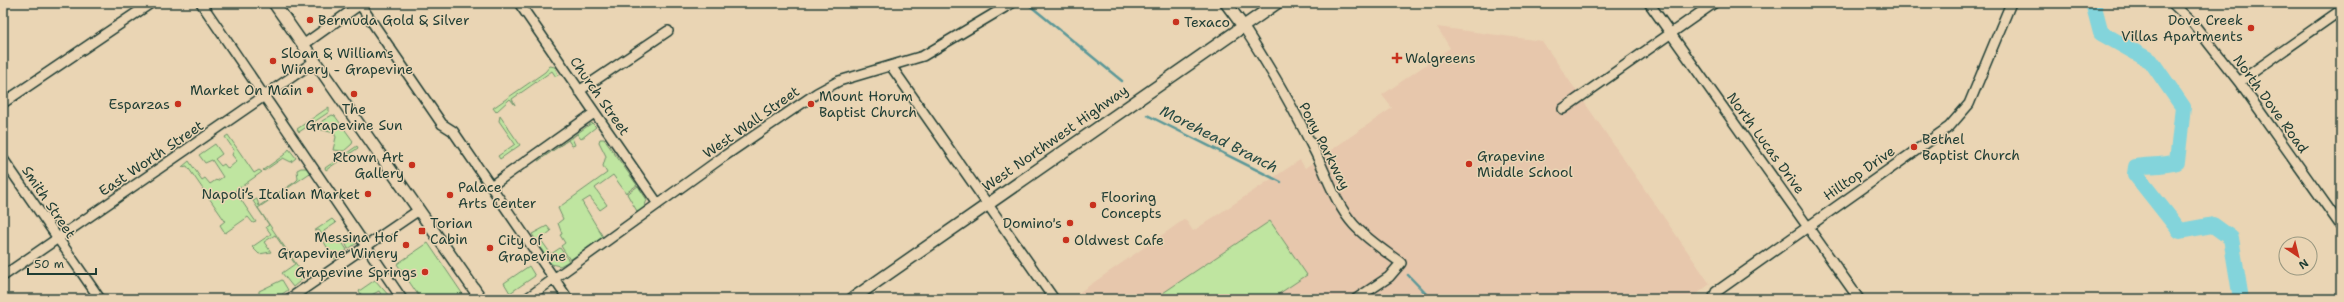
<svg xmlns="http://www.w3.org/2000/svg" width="2344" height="302" font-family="'Shantell Sans',sans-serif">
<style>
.built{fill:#e7c7ac}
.green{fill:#bfe5a0;stroke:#6f916a}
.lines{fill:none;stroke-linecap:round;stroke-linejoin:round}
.stream{stroke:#5b9898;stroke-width:2.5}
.river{stroke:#83d4db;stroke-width:16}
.minor-casing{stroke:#1f3d34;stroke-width:12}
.major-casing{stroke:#1f3d34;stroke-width:14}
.minor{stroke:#ead5b4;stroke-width:9}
.major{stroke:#ead5b4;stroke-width:11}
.poi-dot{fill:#c8321e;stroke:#ead5b4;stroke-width:1.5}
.labels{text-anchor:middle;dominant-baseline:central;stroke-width:3;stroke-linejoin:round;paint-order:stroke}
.poi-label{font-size:14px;fill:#1f3d34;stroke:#ead5b4;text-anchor:start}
.street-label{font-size:14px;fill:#1f3d34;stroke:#ead5b4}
.water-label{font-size:15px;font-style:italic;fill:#294c45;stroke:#ead5b4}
</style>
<rect width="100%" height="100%" fill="#ead5b4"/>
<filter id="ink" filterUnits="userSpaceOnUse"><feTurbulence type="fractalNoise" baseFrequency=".025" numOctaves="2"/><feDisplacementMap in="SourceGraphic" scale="8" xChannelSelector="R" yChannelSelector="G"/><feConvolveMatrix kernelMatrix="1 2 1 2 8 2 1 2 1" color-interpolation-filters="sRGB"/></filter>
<g filter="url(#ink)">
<path class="built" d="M1437,27l105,14 168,243 -17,13 1,2h-624l115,-80 8,12 107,-71 5,8 87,-60 -10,-13 68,-47z"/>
<path class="green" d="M550,66l5,1 3,8 -2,2 -4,-6 -40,28 3,6 -5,-6 -14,13 -3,-4 52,-36z
M329,107v5l-30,20 -2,-3z
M332,115l3,1 18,25 -1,3 -8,7 -11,-1 3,-13 -2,-4 -15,-4 3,-8z
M500,116l20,29 -20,14 -2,-3 17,-12 -16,-23z
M592,123l4,4 -15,12 -4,-5 -5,4 3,7 -3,1 -4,-6 -30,21z
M228,135l26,38 5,-3 3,2 -27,19 21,31 -3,1 -5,-6 -23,16 -5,-8 5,-4 -38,-55 -5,1 7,-6 13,19 3,-2 5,6 6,-4 1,1 6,-4 -11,-17 -7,3 -6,-8 16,-11 7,10 -7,5 6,7 3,-2 4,5 9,-8 -5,-6 2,-5 -9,-13z
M600,139h4l33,46 -11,8 -13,-18 -18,13 12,17 -7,5 -10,-13 -8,5 21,35 -33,23 -9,-14 4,-3 -5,-8 2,-1 -4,-11 5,-4 -5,-11 49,-35 -4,-7 3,-10 -7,-14z
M357,146l1,2 -32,22 -1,-2z
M289,149l7,9 -5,4 -8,-4 -19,13 -1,-1 21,-15z
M301,168h6l3,5 -52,35 47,69 -12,10 -11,-14 13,-9 -20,-29 -11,7 7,10 -12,2 -7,-7 19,-13 -5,-7 3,-2 -16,-24 4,-2 2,7 36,-24 3,-3 -1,-9z
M638,186l9,14 -4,10 -5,3 -11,-19z
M332,219l4,4 -12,8 4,9 3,2 9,-3 7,11 -13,9 -10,-17 2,-2 -7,-10 -5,1z
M1270,221l37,54 -36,24h-117z
M547,226l4,5 -14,11 -5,-8z
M353,235l4,8 -9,6 -5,-12 1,-1 5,5z
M541,240l10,14 9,-6 9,13 -9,5 -9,-2 -14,-21z
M428,243l38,56h-45l-24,-35z
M529,266l6,10 -25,17 -6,-10z
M282,280l6,10 -13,9h-16v-8z
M375,280l15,17 1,2h-7l-5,-8 -15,8 -5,-8z"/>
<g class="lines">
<path class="stream" d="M1028,4l94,77
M1147,115l134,67
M1408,275l23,24"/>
<path class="river" d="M2093,3l8,30 50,28 32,46 -6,55c-14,4 -27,3 -41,5l-1,7 45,57 33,-6 18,13 10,61"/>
<g class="minor-casing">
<path id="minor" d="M201,3l201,296
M359,3l83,121 11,7 115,168
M519,3l139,201
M1649,3l210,296
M2172,3l20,19 47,60 102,144
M1243,26c26,40 50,81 71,124 13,25 21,54 40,75 14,15 31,26 47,38l-12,14 -33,22
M303,45l59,-42
M891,66l163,233
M2239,82l102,-72
M579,91l89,-60
M3,103l148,-100
M1563,109l151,-106
M3,159l97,140
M491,186l103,-73
M3,276l312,-215
M289,299l130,-89
M526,299l197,-142 94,-64 22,-12 84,-25 89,-53
M1713,299l3,-7 233,-165 20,-23 42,-101"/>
</g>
<g class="major-casing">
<path id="major" d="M274,3l207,296
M1226,3l17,23
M852,299l425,-296"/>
</g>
<use href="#minor" class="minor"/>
<use href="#major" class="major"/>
</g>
</g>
<g class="poi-dot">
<circle cx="310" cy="20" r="4"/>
<circle cx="1176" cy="22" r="4"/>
<circle cx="2251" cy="28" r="4"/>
<path d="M1395 52h4v4h4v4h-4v4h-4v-4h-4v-4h4z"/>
<circle cx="273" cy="61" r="4"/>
<circle cx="310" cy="90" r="4"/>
<circle cx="354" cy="94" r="4"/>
<circle cx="178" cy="104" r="4"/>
<circle cx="811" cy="104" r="4"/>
<circle cx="1914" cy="147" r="4"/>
<circle cx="1469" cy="164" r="4"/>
<circle cx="412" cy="165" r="4"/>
<circle cx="368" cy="194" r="4"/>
<circle cx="450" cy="195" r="4"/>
<circle cx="1093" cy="205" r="4"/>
<circle cx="1070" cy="223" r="4"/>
<rect x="418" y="227" width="8" height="8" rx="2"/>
<circle cx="1066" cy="240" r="4"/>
<circle cx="406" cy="245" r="4"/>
<circle cx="490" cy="248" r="4"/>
<circle cx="425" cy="272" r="4"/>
</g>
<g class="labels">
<g class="poi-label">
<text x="318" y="20">Bermuda Gold &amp; Silver</text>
<text x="2243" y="20" text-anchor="end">Dove Creek<tspan x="2243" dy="16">Villas Apartments</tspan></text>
<text x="1184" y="22">Texaco</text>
<text x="281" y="53">Sloan &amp; Williams<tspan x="281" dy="16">Winery - Grapevine</tspan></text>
<text x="1405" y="58">Walgreens</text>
<text x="302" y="90" text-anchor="end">Market On Main</text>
<text x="819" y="96">Mount Horum<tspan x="819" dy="16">Baptist Church</tspan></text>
<text x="170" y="104" text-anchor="end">Esparzas</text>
<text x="354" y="109" text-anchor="middle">The<tspan x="354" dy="16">Grapevine Sun</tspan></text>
<text x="1922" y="139">Bethel<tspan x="1922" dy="16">Baptist Church</tspan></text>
<text x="1477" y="156">Grapevine<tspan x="1477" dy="16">Middle School</tspan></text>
<text x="404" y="157" text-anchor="end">Rtown Art<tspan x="404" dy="16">Gallery</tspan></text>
<text x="458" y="187">Palace<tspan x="458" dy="16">Arts Center</tspan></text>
<text x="360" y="194" text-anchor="end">Napoli’s Italian Market</text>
<text x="1101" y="197">Flooring<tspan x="1101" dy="16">Concepts</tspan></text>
<text x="430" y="223">Torian<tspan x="430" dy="16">Cabin</tspan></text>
<text x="1062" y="223" text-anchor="end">Domino's</text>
<text x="398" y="237" text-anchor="end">Messina Hof<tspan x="398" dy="16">Grapevine Winery</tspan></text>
<text x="498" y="240">City of<tspan x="498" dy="16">Grapevine</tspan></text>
<text x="1074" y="240">Oldwest Cafe</text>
<text x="417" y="272" text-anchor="end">Grapevine Springs</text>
</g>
<g class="street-label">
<text transform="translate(600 96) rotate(55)">Church Street</text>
<text transform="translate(2271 104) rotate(54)">North Dove Road</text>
<text transform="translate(751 122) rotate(-35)">West Wall Street</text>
<text transform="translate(1055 138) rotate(-35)">West Northwest Highway</text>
<text transform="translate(1766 143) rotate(54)">North Lucas Drive</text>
<text transform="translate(1325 146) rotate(63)">Pony Parkway</text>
<text transform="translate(151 158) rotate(-34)">East Worth Street</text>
<text transform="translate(1859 173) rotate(-35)">Hilltop Drive</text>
<text transform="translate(49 202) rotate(56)">Smith Street</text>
</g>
<g class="water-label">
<text transform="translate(1219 139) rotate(27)">Morehead Branch</text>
</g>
</g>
<rect width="2344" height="302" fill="none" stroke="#ead5b4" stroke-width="16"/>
<rect x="8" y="8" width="2328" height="286" fill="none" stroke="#1f3d34" stroke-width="1.5" filter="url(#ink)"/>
<g transform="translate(2298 256) rotate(145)"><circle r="19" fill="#ead5b4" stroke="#999881"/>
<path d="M0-3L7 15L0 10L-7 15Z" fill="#c8321e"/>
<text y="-6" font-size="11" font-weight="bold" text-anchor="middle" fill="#1f3d34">N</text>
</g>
<path d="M28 268v6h68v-6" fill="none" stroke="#1f3d34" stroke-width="2"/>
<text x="34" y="268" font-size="12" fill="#1f3d34" stroke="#ead5b4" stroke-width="3" paint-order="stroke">50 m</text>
</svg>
